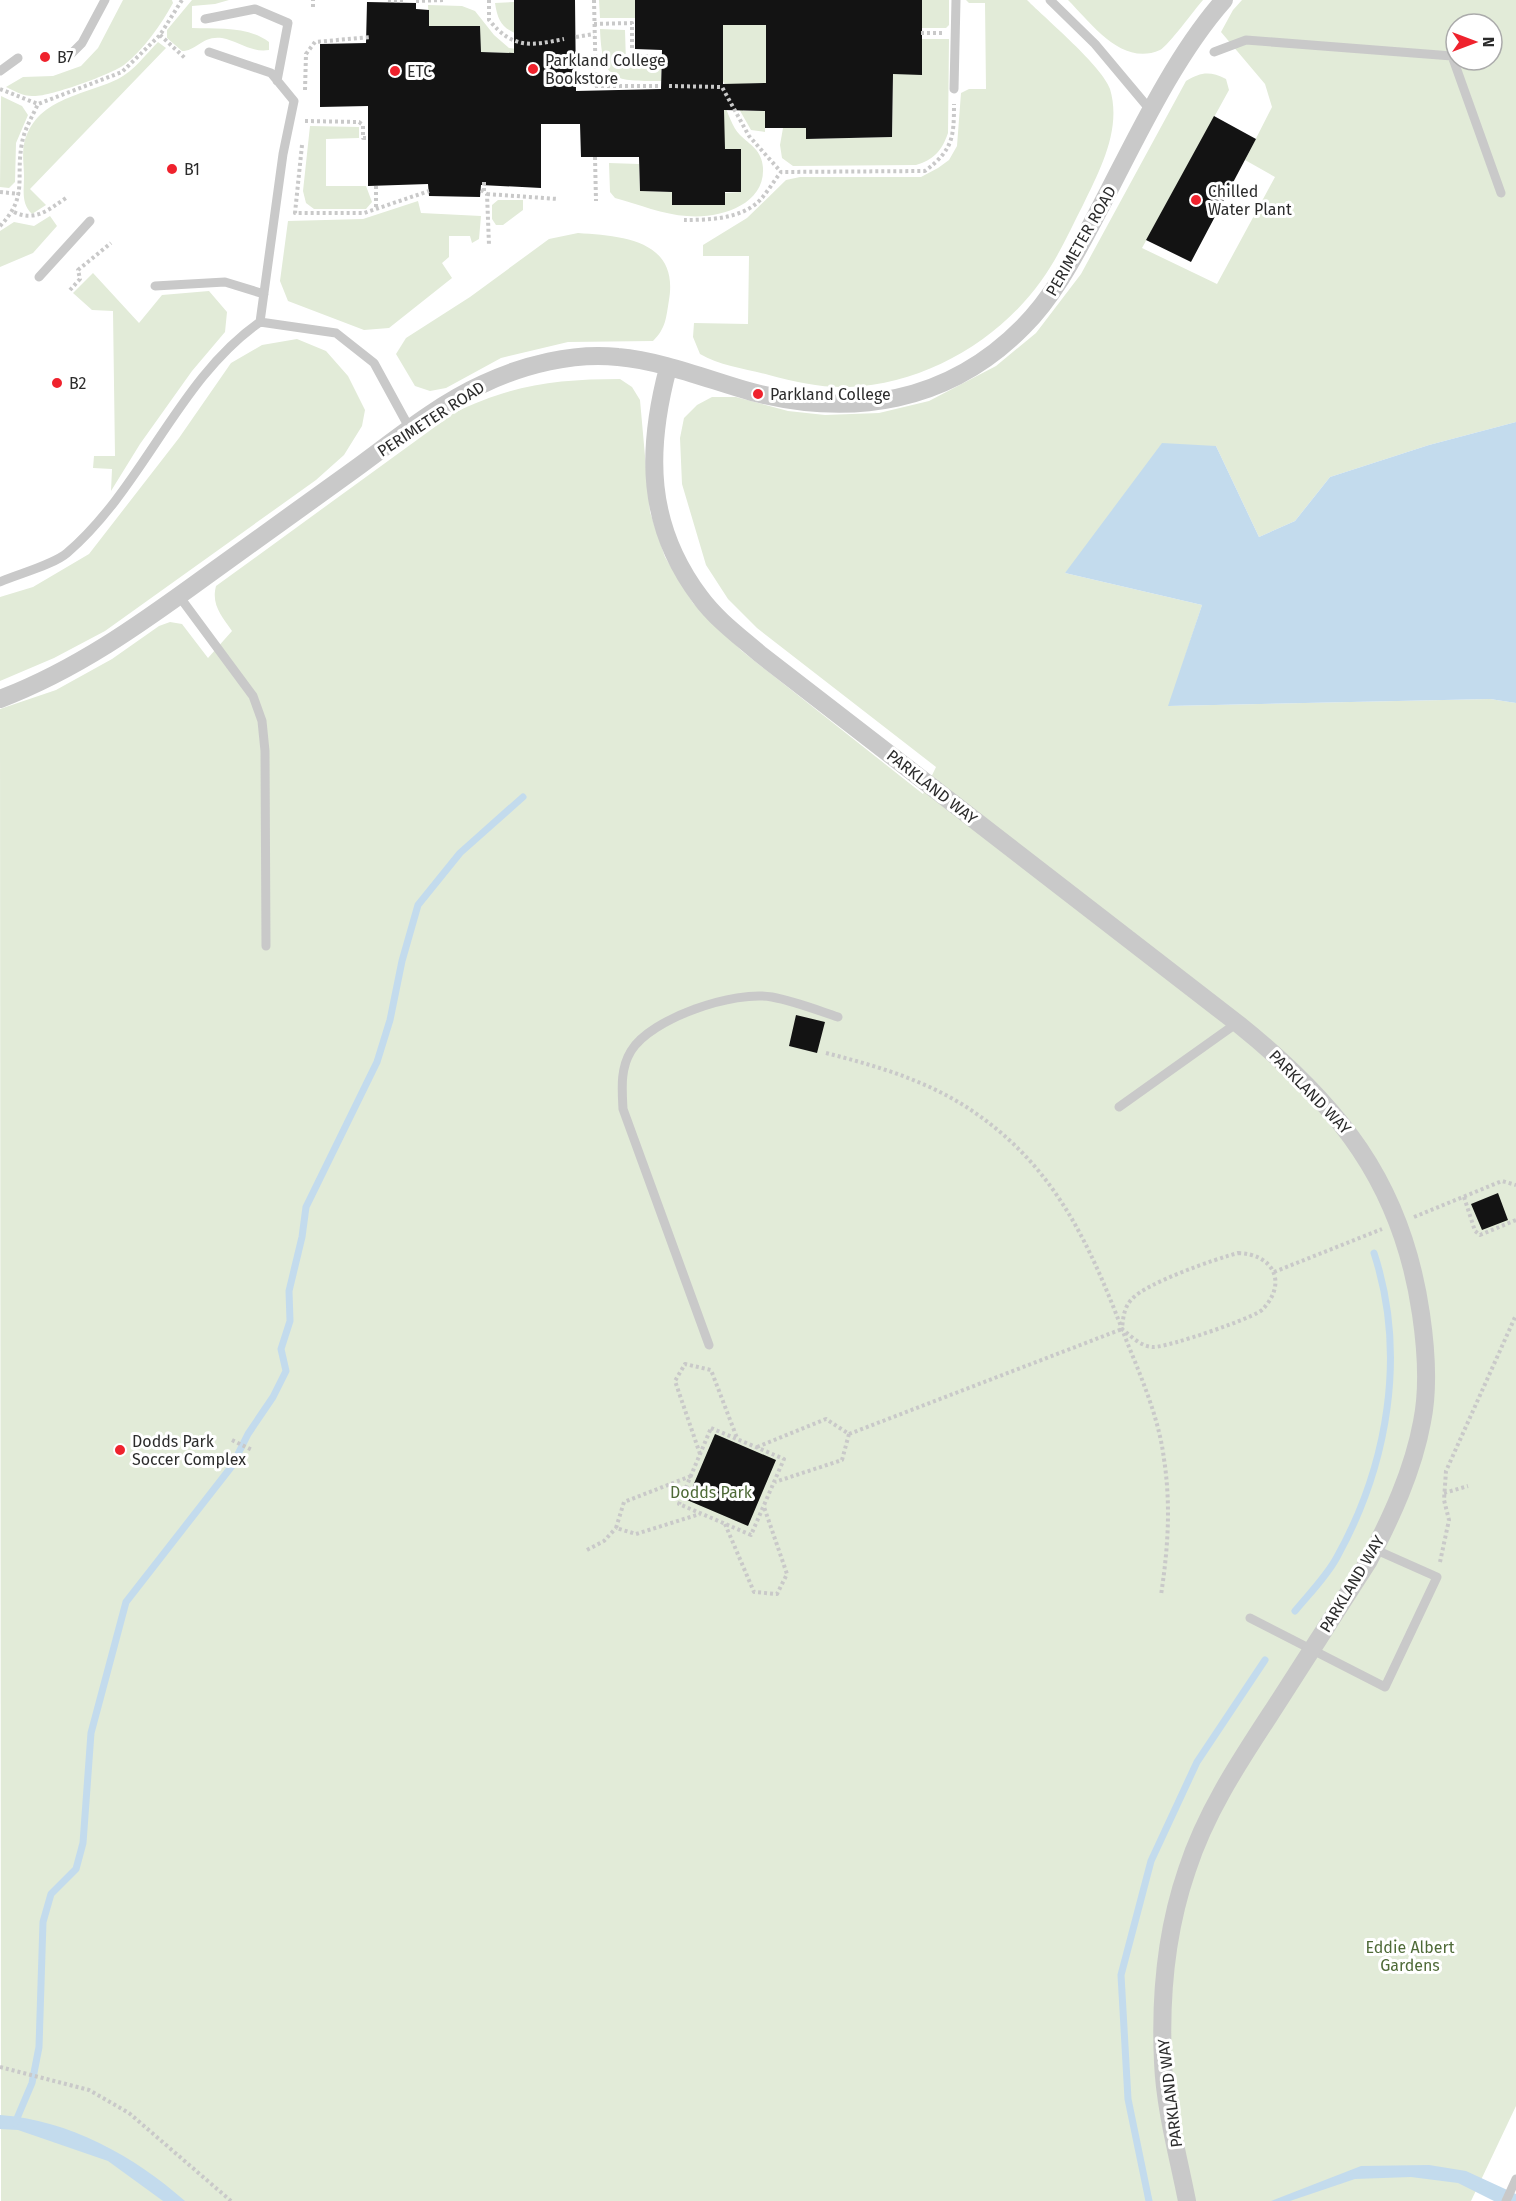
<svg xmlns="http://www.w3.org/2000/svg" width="1516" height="2201" font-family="'Fira Sans',sans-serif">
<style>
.green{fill:#e2ebd8;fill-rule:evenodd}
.water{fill:#c3dbed}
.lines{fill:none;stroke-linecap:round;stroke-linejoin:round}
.stream{stroke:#c3dbed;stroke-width:7}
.building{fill:#131313;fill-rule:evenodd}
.path{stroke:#c9c9c9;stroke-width:4;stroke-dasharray:3 3;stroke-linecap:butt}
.service{stroke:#c9c9c9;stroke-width:9}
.minor{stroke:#c9c9c9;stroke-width:18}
.poi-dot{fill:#ef222d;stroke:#fff;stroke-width:2}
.labels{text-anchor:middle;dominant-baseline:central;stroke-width:6;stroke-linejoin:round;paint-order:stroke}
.poi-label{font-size:16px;fill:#2c2c2c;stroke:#fff;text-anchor:start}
.street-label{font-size:16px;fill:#2c2c2c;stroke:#fff}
.park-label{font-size:16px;fill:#4e6a37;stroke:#fff}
</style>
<rect width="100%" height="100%" fill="#fff"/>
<path class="green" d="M123,0h49l1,3c-12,22 -29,46 -49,62 -12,9 -77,33 -92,31 -9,0 -18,-5 -26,-9l17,-10 30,-1 28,-10 17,-18z
M192,0h37l-14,4 -23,2v22c26,1 56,-2 77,14v8c-17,3 -31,-9 -47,-12 -19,-3 -26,13 -40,13l-15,-13v-8z
M599,0h36v18h-35z
M922,0h27v25l-3,3h-25z
M966,0h61c19,19 76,67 83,89 12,40 -10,81 -27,116 -13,25 -25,53 -42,76 -43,60 -116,103 -192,106 -27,1 -53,-5 -80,-12 -22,-6 -49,-9 -69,-21l-7,-17 1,-14 54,1 1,-68h-46v-11l44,-27 39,-38 14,-3h121l17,-9 11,-8 8,-14 4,-53 8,-4h17l-1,-86h-16z
M1068,0h135c-8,9 -35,46 -43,50 -38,17 -69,-27 -92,-50z
M1242,0h274v422l-87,23 -99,32 -35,44 -36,16 -43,-91 -151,127 137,32 -33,101 321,-7 26,4v1403l-45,95h-1470l-1,-1492 56,-19 56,-31 47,-33 11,-4 12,2 26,34 24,-27c-10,-15 -21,-26 -16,-45l238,-173c57,-28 103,-34 166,-34l12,8 8,13 10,112 15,45 28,46 49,48 181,143 13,-27 -179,-139 -29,-29 -22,-34 -24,-81 -2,-46 4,-20 13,-13 15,-8h24l52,14 37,4 54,-2 50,-12 67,-35 40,-33 45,-59 105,-193c15,-9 24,-10 40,-2l3,11 -87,158 75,36 58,-107 -30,-17 27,-53 -7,-23 -44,-52 12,-22zM1456,24h36v36h-36z
M514,2v26l8,8c-19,-7 -24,-13 -27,-33z
M428,5l34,1 13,5 19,24 15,13 55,7 -83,-3 -52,-26z
M723,25h43v58l-24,1 1,27h22v21l-14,-2 -28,-49z
M600,29l25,1 1,33 35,1v17c-47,0 -59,1 -61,-52z
M921,39h28l-1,94c-6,18 -15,27 -32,32l-123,1 -11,-8 -2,-13 3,-17h23v11l86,-2 1,-57h-8z
M158,42l8,6 -136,141 16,16 -14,9c-11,-10 -8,-23 -8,-38 0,-10 -2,-22 0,-32 11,-46 59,-48 94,-65 16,-8 28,-25 40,-37z
M1,96l21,10 6,9 -12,28 -1,39 -6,6 -9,-1z
M723,102c5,10 9,25 17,33 10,10 22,15 23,33 2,38 -45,51 -76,48 -23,-1 -49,-12 -72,-18l-5,-6 -1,-29 30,1 1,27 32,1v13h52l1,-12 16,-1v-43h-26z
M310,126l49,1v11l-33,1v47h40l6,16 -6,7h-52l-8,-6 -3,-12z
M498,200h25v10l-20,15h-7l-4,-6v-14z
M418,201l3,12 60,3 -2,23 -7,4 -2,-7h-21v21l-7,6 10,15 -63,50 -25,2 -76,-29 -8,-20 8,-60 75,-2z
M50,216l7,10 -24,27 -33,14v-36l14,-9 20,4z
M578,233c45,3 101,7 91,67 -3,18 -3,28 -16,41l-85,1 -67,16 -55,30 -16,3 -15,-5 -19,-32 10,-16 64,-41 79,-58z
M93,273l46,50 23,-28 47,-4 18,21 -2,20 -33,39 -52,73 -29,47 1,-22 -19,-1 1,-12h21l-2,-145 -21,-1 -19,-17z
M297,339l29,12 22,25 17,34 -3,16 -18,29 -28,25 -211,151 -51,27 -54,23v-84l33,-10 56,-33 90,-116 52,-75 31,-18z"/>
<path class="water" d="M1516,422v281l-26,-4 -322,7 34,-101 -137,-32 97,-130 54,3 43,91 36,-16 35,-44 99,-32z
M0,2115c69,5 134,41 185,86h-22l-55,-40 -90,-31 -18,-1z
M1429,2165l37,6 50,23v7h-22l-36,-18 -47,-6 -56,2 -65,22h-19l90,-35z"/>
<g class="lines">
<path class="stream" d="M1295,1611c14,-17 32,-35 42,-54 51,-92 70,-203 37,-304
M15,2123l17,-40 7,-36 4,-125 8,-28 25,-25 7,-26 8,-110 35,-131 106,-136 16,-32 25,-37 13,-26 -5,-22 9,-28 -1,-30 13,-54 4,-30 71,-145 13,-42 12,-59 16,-56 42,-52 63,-56
M1149,2201l-21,-102 -7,-124 30,-114 46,-99 68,-102"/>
</g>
<path class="building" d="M514,0h61l1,91 85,-2 1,-39 -27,-1v-49h287v75l-29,-1 -1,63 -86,2v-11h-41v-17l-41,-1 1,39h16v43h-16v13h-53v-13l-32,-1 -1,-34h-58l-1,-33h-39v64l-60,-3 -1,12 -51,-1 -1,-12 -60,2v-80l-48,1v-63l46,-1 1,-41 49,1v6l13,1v16h51l1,26 33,1zM723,25h43v58l-43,1z
M1214,116l42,23 -65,123 -45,-22z
M796,1015l29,7 -8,31 -28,-7z
M1498,1193l10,27 -26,10 -11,-26z
M715,1434l61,26 -28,66 -61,-26z"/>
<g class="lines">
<path class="path" d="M388,0l18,1
M489,0v20c24,29 41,26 75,19
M594,0l2,90
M416,1l28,-1
M313,7v-7
M594,24l38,-1v33h29
M921,33h21
M160,35l26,24
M576,37l18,-3
M595,86h66
M669,86l53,1 27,49 32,36
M0,89l38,15
M305,90l1,-36 9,-12 56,-5
M305,121l54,1 4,3v13h5
M302,145l-7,68h69l65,-22
M595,157l1,44
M376,186v23
M481,190l6,4 2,51
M484,191v-12
M0,192l20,2
M487,194l71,5
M14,212c21,10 34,-2 52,-14
M684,220c25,0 59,-1 77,-21 7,-8 13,-18 20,-27l144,-1c28,-21 29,-34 29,-67
M0,226c29,-30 15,-47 22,-83 2,-13 10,-26 16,-39l84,-32 38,-37 22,-35
M70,290l10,-11 -2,-9 33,-27
M826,1053c55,14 109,30 155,64 80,58 112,136 146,225 15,37 32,77 37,117 7,46 4,90 -3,136
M1464,1197l11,34 5,4 36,-15
M1414,1217l88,-36 14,4
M1238,1253c35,1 50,29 25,56 -8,9 -95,38 -109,38 -13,0 -23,-11 -32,-18 1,-11 2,-22 10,-30 14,-16 83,-40 106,-46z
M1274,1272l108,-43
M711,1428l73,31 -33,76 -72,-31z
M849,1434l273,-105
M232,1440l20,10
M757,1447l69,-28 23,15 -7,26 -67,22
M700,1454l-25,-73 10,-17 26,6 26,68
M691,1476l-67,26 -8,26 20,6 64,-20
M1444,1493l24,-7
M725,1524l29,68 23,2 10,-20 -23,-67
M587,1550l17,-9 12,-13
M1440,1562l9,-42 -5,-20 2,-29 70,-156
M0,2067l89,23 40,23 102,88"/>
<path class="service" d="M1050,0l45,44 57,68
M205,19l50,-10 33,14 -11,58
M209,52l62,21 23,28 -11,53 -23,168
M1214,52l32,-12 206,16 49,137
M67,58l15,-15 23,-43
M0,71l18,-13
M954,89l2,-89
M39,277l51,-56
M155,286l70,-4 39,12
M0,582c18,-8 53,-17 67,-29 77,-66 111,-174 193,-231l76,11 38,30 36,66
M179,596l74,100 9,25 3,30 1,195
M1119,1107l118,-84
M709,1345l-86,-236c-1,-20 -3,-40 8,-58 20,-33 104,-61 141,-54 22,4 45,13 66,20
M1250,1618l135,69 52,-110 -63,-28
M1506,2201l10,-22"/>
<path class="minor" d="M668,368c-22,83 -22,157 32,229 16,22 39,39 60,57l477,369c101,81 165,159 184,291 5,34 8,74 1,108 -9,49 -31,96 -54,140 -31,48 -62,96 -93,145 -34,52 -69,104 -88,163 -21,61 -27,128 -24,192 2,47 15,93 24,139
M0,699c76,-29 139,-74 205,-122 50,-36 100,-72 150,-108 41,-30 82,-64 128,-85 40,-19 91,-32 135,-27 45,4 91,23 134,35 100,26 196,11 271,-65 29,-29 49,-66 68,-102 39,-73 79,-164 133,-225"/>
</g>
<g class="poi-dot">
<circle cx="45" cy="57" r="6"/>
<circle cx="533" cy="69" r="6"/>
<circle cx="395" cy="71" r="6"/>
<circle cx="172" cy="169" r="6"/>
<circle cx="1196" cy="200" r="6"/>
<circle cx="57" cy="383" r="6"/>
<circle cx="758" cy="394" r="6"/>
<circle cx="120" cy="1450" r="6"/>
</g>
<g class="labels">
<g class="poi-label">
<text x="57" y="57">B7</text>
<text x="545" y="60">Parkland College<tspan x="545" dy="18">Bookstore</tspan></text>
<text x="407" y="71">ETC</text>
<text x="184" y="169">B1</text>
<text x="1208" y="191">Chilled<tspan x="1208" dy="18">Water Plant</tspan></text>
<text x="69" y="383">B2</text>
<text x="770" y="394">Parkland College</text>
<text x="132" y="1441">Dodds Park<tspan x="132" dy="18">Soccer Complex</tspan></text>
</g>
<g class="street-label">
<text transform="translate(1081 241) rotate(-60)">PERIMETER ROAD</text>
<text transform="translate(431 419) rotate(-33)">PERIMETER ROAD</text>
<text transform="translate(932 787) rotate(38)">PARKLAND WAY</text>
<text transform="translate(1310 1092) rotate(46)">PARKLAND WAY</text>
<text transform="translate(1352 1584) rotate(-59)">PARKLAND WAY</text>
<text transform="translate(1170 2093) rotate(-97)">PARKLAND WAY</text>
</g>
<g class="park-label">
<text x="711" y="1492">Dodds Park</text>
<text x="1410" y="1947">Eddie Albert<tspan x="1410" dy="18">Gardens</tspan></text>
</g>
</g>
<g transform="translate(1474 42) rotate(90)"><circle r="28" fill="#ffffff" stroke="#ababab" stroke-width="1.5"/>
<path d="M0-4.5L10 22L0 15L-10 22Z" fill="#ef222d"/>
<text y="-9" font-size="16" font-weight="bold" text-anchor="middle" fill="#2c2c2c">N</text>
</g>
</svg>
